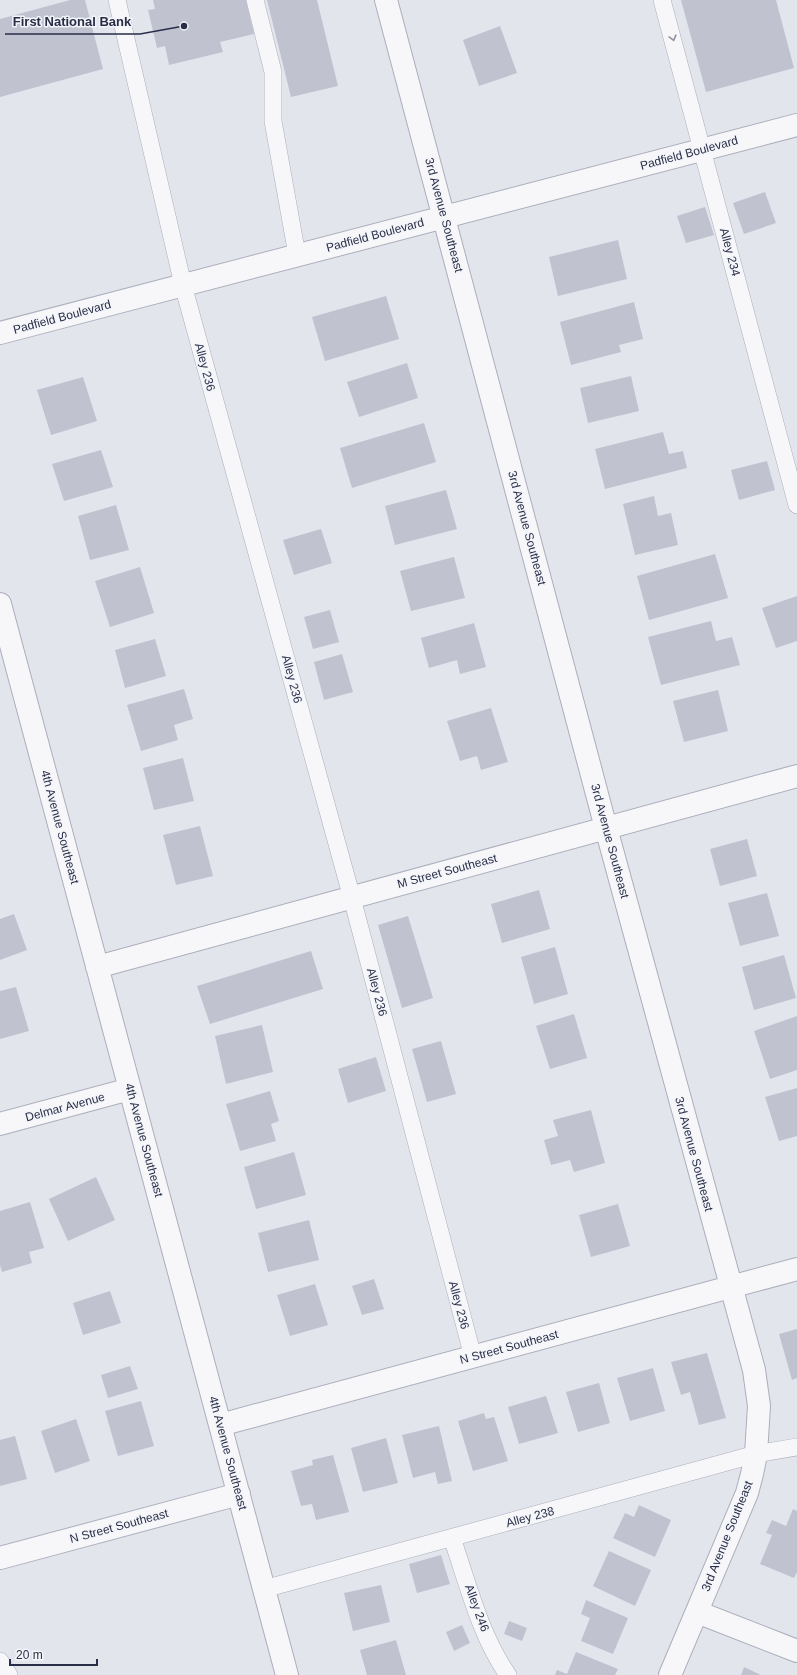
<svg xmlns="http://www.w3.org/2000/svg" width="797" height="1675" font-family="Helvetica,sans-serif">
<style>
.building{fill:#c0c2d0}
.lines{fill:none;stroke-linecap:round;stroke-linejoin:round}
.service-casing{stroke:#abaebb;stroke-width:18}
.minor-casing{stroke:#abaebb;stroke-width:24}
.service{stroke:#f7f7fa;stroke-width:17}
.minor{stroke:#f7f7fa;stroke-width:22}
.oneway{stroke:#9092a0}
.labels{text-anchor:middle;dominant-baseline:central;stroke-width:3;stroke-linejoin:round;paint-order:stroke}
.street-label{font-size:12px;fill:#292d47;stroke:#f3f5f9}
.leader{fill:none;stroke:#292d47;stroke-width:1.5}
.callout-dot{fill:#292d47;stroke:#f3f5f9;stroke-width:1.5}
.callout-label{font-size:13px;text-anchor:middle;font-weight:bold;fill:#292d47;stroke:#f3f5f9;stroke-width:3;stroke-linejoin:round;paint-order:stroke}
</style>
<rect width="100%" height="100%" fill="#e3e5ed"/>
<path class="building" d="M70,0h15l18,69 -103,28v-78z
M153,0h93l8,34 -34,8 3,10 -54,13 -4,-19 -8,2 -9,-38 7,-1z
M267,0h50l21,86 -47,11z
M681,0h95l18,68 -88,24z
M500,26l17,47 -38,13 -16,-46z
M765,192l11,31 -32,11 -11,-31z
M705,207l9,28 -28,8 -9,-27z
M618,240l9,39 -69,17 -9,-39z
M386,296l13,43 -74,22 -13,-44z
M634,302l9,37 -24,6 2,7 -50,13 -11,-43z
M407,363l11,35 -59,19 -12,-35z
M631,376l8,35 -51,12 -8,-35z
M83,377l14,44 -46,14 -14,-45z
M424,423l12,39 -84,26 -12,-40z
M663,432l6,22 14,-3 4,17 -82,21 -10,-40z
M101,450l12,37 -49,14 -12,-37z
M767,461l8,29 -36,10 -8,-30z
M446,490l11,39 -62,16 -10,-39z
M654,496l4,20 13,-3 7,32 -43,10 -12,-51z
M116,505l13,45 -39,10 -12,-44z
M321,529l11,34 -38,12 -11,-35z
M715,554l13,44 -79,22 -12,-44z
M454,557l11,41 -54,13 -11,-40z
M140,567l14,46 -44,14 -15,-46z
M797,596v45l-21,7 -14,-40z
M330,610l9,32 -26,7 -9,-32z
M711,621l5,20 16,-4 8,28 -79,20 -13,-48z
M474,623l12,44 -26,7 -3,-14 -28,8 -8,-30z
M155,639l11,37 -41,12 -10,-38z
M342,654l11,38 -29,8 -10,-38z
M184,689l9,30 -19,6 4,15 -37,11 -14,-46z
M718,690l10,41 -44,11 -11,-41z
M491,708l17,54 -27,8 -4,-14 -17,5 -13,-40z
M183,758l11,43 -40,9 -11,-42z
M200,826l13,50 -37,9 -13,-50z
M747,839l10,37 -37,10 -10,-37z
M539,890l11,39 -48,14 -11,-39z
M767,893l12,43 -39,10 -12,-43z
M14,914l13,36 -27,10v-41z
M408,916l25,82 -31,10 -24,-83z
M555,947l13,47 -34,10 -13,-47z
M311,951l12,38 -113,35 -13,-38z
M784,955l12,43 -42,12 -12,-43z
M16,987l13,44 -29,8v-48z
M574,1014l13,44 -37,11 -14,-43z
M797,1016v54l-27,9 -16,-48z
M262,1025l11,47 -47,12 -11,-48z
M441,1041l15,53 -29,8 -15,-53z
M376,1057l10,34 -38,12 -10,-34z
M797,1088v48l-18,5 -14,-44z
M270,1091l9,30 -8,3 5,17 -36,10 -14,-47z
M591,1110l14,53 -31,9 -4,-12 -19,5 -7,-25 14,-4 -5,-16z
M294,1152l12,43 -50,14 -12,-42z
M96,1177l19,43 -47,21 -19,-42z
M30,1202l14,46 -15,4 3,11 -30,9 -2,-7v-54z
M618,1204l12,42 -39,11 -12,-42z
M309,1220l10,40 -51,12 -10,-39z
M374,1279l10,30 -22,6 -10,-29z
M315,1284l13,41 -38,11 -13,-41z
M110,1291l11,32 -38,12 -10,-32z
M797,1329v49l-5,2 -13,-46z
M707,1353l19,65 -27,7 -9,-33 -9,3 -10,-33z
M130,1366l8,23 -30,9 -7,-23z
M653,1368l12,43 -35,10 -13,-43z
M599,1383l11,40 -32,9 -12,-40z
M546,1396l12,37 -39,11 -11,-37z
M141,1401l13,45 -36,10 -13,-45z
M484,1413l2,6 8,-2 14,44 -35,10 -15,-50z
M76,1419l14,42 -35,12 -14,-42z
M439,1426l13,55 -14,3 -3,-12 -22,6 -11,-43z
M15,1436l12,43 -27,7v-46z
M386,1438l12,45 -35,9 -12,-44z
M333,1455l16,57 -33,8 -4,-16 -11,2 -10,-35 22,-6 -1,-5z
M639,1505l32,15 -16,37 -42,-19 12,-25 9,4z
M793,1509l4,2v61l-3,6 -34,-14 12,-29 -6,-2 6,-13 14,6z
M609,1551l42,19 -16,36 -42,-20z
M441,1555l9,29 -33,9 -8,-29z
M381,1585l9,37 -37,9 -9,-38z
M586,1600l42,18 -15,36 -32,-13 9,-23 -9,-4z
M509,1621l18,7 -5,13 -18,-7z
M462,1625l8,18 -16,8 -8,-19z
M396,1640l10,35h-39l-7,-25z
M576,1652l42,17 -3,6h-60l2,-5 10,4z
M744,1667l17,8h-20z"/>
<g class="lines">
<g class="service-casing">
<path id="service" d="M117,0l66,285 169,613 121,459
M255,0l18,72v49l24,134
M662,0l135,505
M452,1538c16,46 28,97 56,137
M264,1589l492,-135 41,-7
M0,1661l9,14"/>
</g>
<g class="minor-casing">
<path id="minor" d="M386,0l220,828 148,542 5,36 -3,48 -4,20 -5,19 -77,182
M0,333l797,-208
M0,604l287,1071
M97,967l700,-191
M0,1124l130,-35
M220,1425l577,-156
M0,1558l239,-64
M697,1612l100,39"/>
</g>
<use href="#service" class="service"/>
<use href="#minor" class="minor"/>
</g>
<defs><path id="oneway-chevron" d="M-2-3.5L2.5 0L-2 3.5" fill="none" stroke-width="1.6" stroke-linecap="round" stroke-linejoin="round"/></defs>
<use class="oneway" href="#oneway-chevron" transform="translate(673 38) rotate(75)"/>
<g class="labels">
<g class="street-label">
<text transform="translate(689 153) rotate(-15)">Padfield Boulevard</text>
<text transform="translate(444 215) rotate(75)">3rd Avenue Southeast</text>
<text transform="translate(375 235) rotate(-15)">Padfield Boulevard</text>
<text transform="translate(730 252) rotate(75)">Alley 234</text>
<text transform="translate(62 317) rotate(-15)">Padfield Boulevard</text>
<text transform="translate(205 367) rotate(75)">Alley 236</text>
<text transform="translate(527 528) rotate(75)">3rd Avenue Southeast</text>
<text transform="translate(292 679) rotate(75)">Alley 236</text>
<text transform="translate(60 827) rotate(75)">4th Avenue Southeast</text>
<text transform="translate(610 841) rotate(75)">3rd Avenue Southeast</text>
<text transform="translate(447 871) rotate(-15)">M Street Southeast</text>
<text transform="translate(377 992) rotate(75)">Alley 236</text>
<text transform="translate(65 1107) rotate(-15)">Delmar Avenue</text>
<text transform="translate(144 1140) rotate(75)">4th Avenue Southeast</text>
<text transform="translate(694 1154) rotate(75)">3rd Avenue Southeast</text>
<text transform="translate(459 1305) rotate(75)">Alley 236</text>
<text transform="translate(509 1347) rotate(-15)">N Street Southeast</text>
<text transform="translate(228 1453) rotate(75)">4th Avenue Southeast</text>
<text transform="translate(530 1517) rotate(-15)">Alley 238</text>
<text transform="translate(119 1526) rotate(-15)">N Street Southeast</text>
<text transform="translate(727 1536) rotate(-68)">3rd Avenue Southeast</text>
<text transform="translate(477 1608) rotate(70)">Alley 246</text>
</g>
</g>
<path class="leader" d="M184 26L140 34H5"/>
<circle class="callout-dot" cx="184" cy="26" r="4"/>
<g class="callout-label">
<text x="72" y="26">First National Bank</text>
</g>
<path d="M10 1659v6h87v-6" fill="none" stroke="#292d47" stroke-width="2"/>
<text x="16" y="1659" font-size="12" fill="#292d47" stroke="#f3f5f9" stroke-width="3" paint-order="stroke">20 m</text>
</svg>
